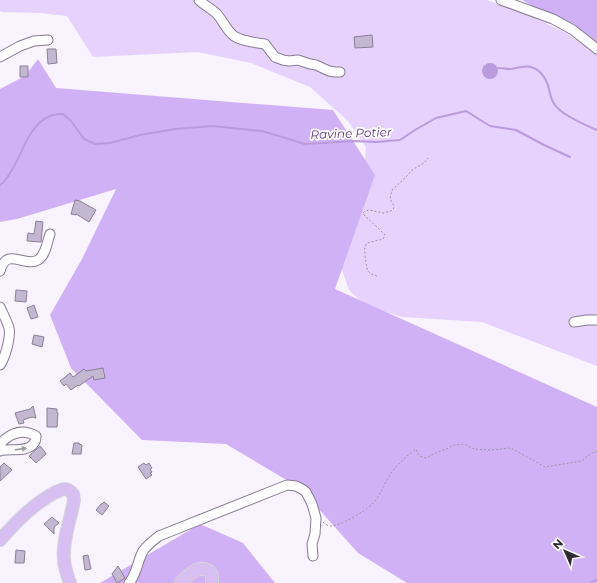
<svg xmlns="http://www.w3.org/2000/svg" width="597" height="583" font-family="Montserrat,sans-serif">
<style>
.green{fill:#e6d2fd}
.forest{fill:#d1b1f5}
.water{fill:#ba9bdd}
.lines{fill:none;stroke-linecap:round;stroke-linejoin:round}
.stream{stroke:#ba9bdd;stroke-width:2}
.building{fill:#c3b7d1;stroke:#8b8098}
.minor-casing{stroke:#867b93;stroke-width:11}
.major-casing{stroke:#d5d4d6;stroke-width:14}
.path{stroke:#9b96a1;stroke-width:1;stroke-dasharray:2 2;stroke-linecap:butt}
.minor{stroke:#fff;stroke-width:9}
.major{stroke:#d7bff1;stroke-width:12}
.oneway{fill:#a19fa4}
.labels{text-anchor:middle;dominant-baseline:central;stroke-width:3.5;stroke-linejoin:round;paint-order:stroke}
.water-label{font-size:12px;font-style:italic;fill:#5f3584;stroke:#fff}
</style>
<rect width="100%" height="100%" fill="#f8f3fe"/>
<path class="green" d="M0,0h487l48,18 31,15 31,21v312l-115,-44 -80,-5 -37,-12 -16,-15 -8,-23 23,-92 2,-28 -18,-26 -38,-34 -59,-24 -53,-11 -105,5 -26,-41 -26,-3 -39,-1 -2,-1z"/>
<path class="forest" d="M522,0h75v43z
M38,59l18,29 277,22 42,65 -40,114 262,118v176h-190l-49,-30 -58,-65 -74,-44 -84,-4 -71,-72 -21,-53 32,-56 34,-70 -99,30 -17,3v-133l25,-13z
M200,524l43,19 32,40h-175z"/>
<path class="water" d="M482 71a8 8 0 1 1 16 0a8 8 0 1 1-16 0Z"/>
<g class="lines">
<path class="stream" d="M498,68c4,0 8,1 12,1 4,0 8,-2 12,-2 13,-3 22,7 26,18 2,7 2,14 7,20 7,10 30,20 42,25
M0,185c5,-3 7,-7 10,-12 12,-17 18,-48 40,-57 4,-2 9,-2 13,-2l8,7 13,18 11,5 15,-1 30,-8 35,-6 37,-3 50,5 43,13 49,-3 22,1 24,-2 15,-10 21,-12 30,-7 24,15 26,4 28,15 26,12
M590,583l7,-4"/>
</g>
<path class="building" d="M372,35l1,12 -18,1 -1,-11z
M47,49h9l1,14 -9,1z
M20,66h8v11h-8z
M75,200l5,1 16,9 -7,12 -13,-8v1l-5,-1z
M36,221l7,1 -2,20 -14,-1 1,-8 6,1z
M16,290l11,1 -1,11 -11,-1z
M34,305l4,12 -7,2 -4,-11z
M34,335l10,2 -2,10 -10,-3z
M103,368l2,10 -11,2 -1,-4 -14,10 -1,-1 -7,5 -5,-6 -2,2 -4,-5 10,-8 3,4 11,-8 2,2z
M33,406l3,12 -4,-1 -9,3 1,3 -5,1 -4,-11 15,-4z
M47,408l10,1v4h1l-1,14h-10z
M74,443h5v1l3,1 -1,9h-9z
M40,446l5,6 1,2 -10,9 -7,-7z
M4,463l8,7 -12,11v-14z
M144,463l2,2 3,-2 3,5 -2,1 2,3 -2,1 2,2 -6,4 -8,-12z
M104,502l5,4 -7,9 -6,-5 5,-6h1z
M52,517l7,6 -5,4v7l-10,-10z
M16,550l9,1 -1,12h-9z
M88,555l3,14 -6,1 -2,-14z
M118,566l7,12 -8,5 -5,-9z"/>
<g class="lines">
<g class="minor-casing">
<path id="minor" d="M199,0c6,6 12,8 18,14 6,7 10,17 17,22 7,5 23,7 31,8l10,13 8,3 6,1 9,-1 12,4 6,1 13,6 6,1h5
M501,0l52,19 20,11 24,19
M0,57l20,-11 14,-5 14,-1
M0,271c7,-25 24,-3 38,-11 8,-5 9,-18 12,-26
M0,307c3,7 7,14 9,21 2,9 -4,30 -9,37
M574,322l13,-2h10
M0,444c10,-11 22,-16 36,-8 0,2 0,5 -2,7 -6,10 -24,5 -34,8
M129,583c8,-9 8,-21 14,-32 4,-6 11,-11 16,-15l128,-51 9,1 6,3 4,3 6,12 4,14 -1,16 -3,10 1,12"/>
</g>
<g class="major-casing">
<path id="major" d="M0,540c16,-18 34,-37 56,-48 3,-1 6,-3 9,-3 3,0 6,3 8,5l1,6c-3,18 -12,41 -10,59 0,8 3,16 6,24
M181,583c6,-7 18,-19 28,-12 4,3 3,7 3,12"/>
</g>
<path class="path" d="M377,276c-3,-1 -7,-2 -9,-5 -2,-3 -4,-22 -3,-25 1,-1 1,-2 2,-3l16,-4 2,-4 -8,-8 -12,-11 -2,-3 2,-2 4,-1 14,3 8,-2 3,-3 -1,-4 -3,-5 2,-9 14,-13 6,-7 12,-7 4,-5
M323,522c2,2 5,4 8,4 9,0 35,-15 41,-22 7,-6 10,-16 15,-24 7,-13 17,-22 29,-31 2,6 4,8 10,9l12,-6 8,-3 8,-4 10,-1 10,5 16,1 21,-2 34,19 37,-6 8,-7 7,-3"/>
<use href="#minor" class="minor"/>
<use href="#major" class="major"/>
</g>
<defs><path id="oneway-solid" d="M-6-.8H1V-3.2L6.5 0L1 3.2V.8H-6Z"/></defs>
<use class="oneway" href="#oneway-solid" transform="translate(21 449) rotate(-8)"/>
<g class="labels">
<g class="water-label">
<text transform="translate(351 133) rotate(-2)">Ravine Potier</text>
</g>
</g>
<g transform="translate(565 551) rotate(315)" stroke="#ffffff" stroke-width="3" paint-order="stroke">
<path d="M0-3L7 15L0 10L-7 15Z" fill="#2e2a34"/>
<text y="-6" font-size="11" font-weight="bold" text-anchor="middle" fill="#2e2a34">N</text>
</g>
</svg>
